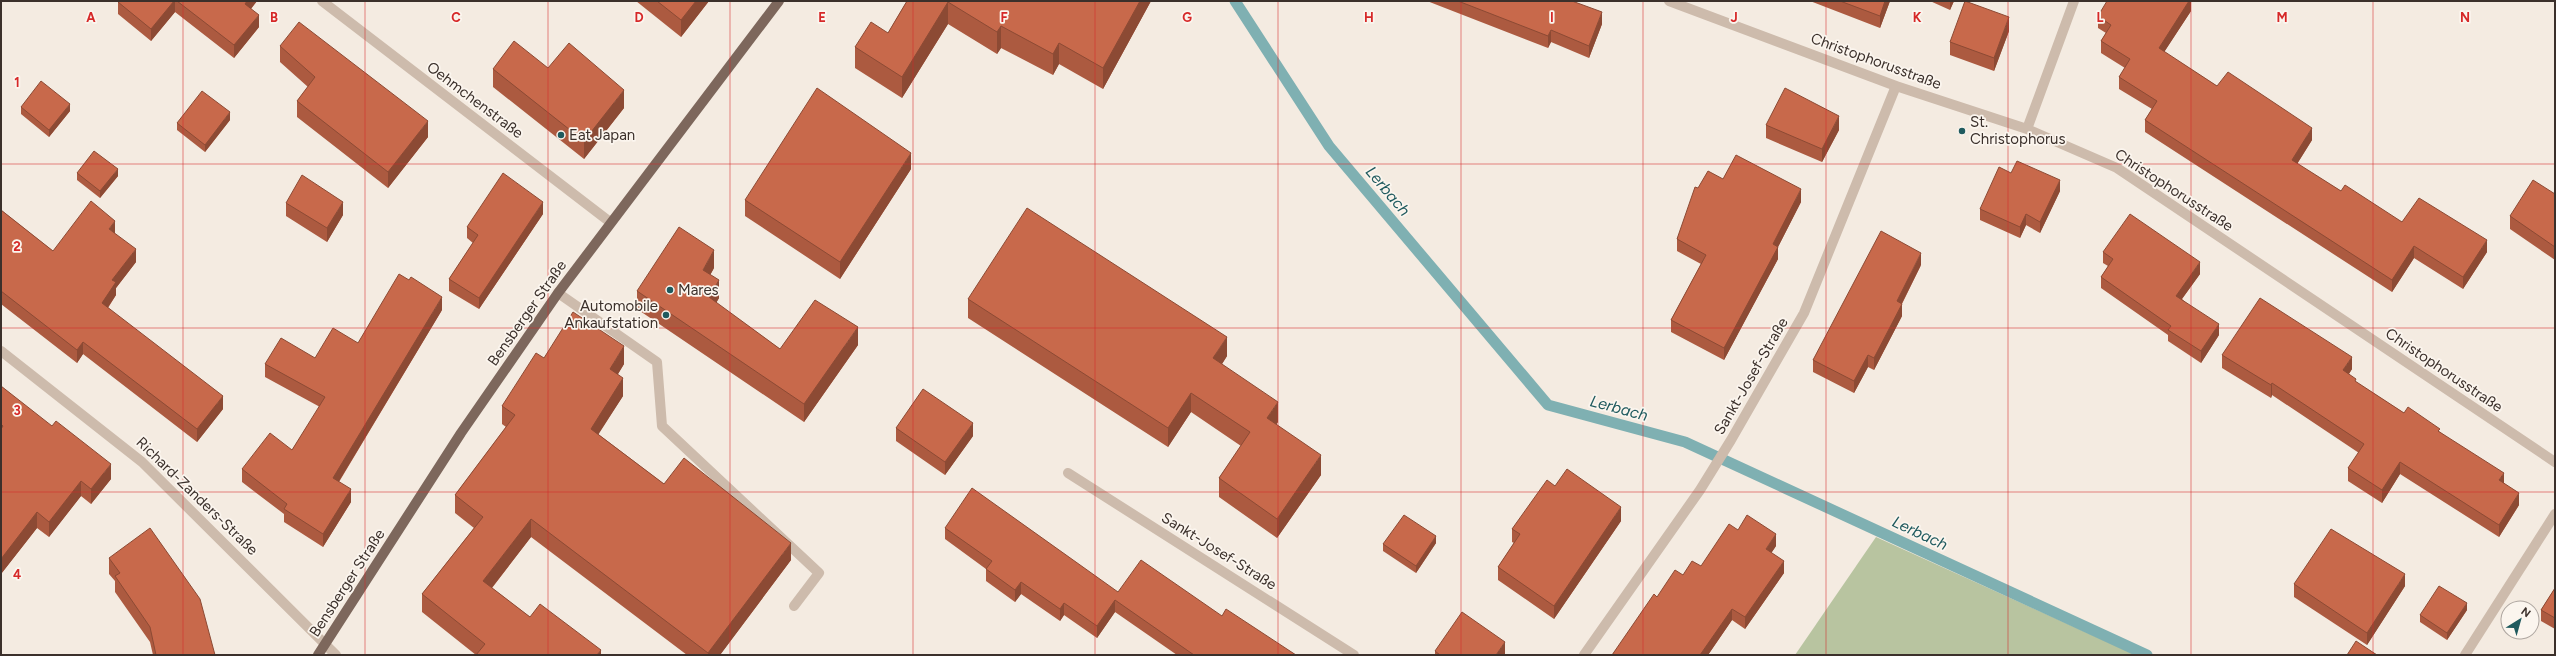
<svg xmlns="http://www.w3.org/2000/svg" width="2556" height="656" font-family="Figtree,sans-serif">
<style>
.green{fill:#b8c4a0}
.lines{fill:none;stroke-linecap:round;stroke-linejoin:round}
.stream{stroke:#7fb0b2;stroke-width:11}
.minor{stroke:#cdbbac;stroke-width:10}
.major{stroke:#7d675c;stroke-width:10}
.wall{fill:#ac5a40}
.shaded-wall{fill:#8c4a34}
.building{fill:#c8694b;stroke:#8c4a34}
.grid{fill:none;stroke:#d62828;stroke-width:1;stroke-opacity:0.55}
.poi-dot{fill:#1f5a5e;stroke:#fbf5ee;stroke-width:1.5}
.labels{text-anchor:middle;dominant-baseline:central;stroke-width:3.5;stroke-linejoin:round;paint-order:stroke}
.street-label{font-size:15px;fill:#3b302b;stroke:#fbf5ee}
.poi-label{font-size:15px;fill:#3b302b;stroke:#fbf5ee;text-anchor:start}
.water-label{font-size:16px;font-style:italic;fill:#1f5a5e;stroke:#fbf5ee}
.grid-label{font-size:13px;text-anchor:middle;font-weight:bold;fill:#d62828;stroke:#fbf5ee;stroke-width:3.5;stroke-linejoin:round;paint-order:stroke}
</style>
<rect width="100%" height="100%" fill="#f4ebe1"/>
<path class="green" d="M1876,537l260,118h-341z"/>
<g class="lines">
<path class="stream" d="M1235,1l94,145 219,259 137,37 462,213"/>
<path class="minor" d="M322,1l288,221
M1669,1l227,85 131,43 90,39 438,294
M2027,129l47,-128
M558,293l99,69 5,64 157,147 -25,33
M1,351l141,111 194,193
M1068,473l286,182
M1584,655l116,-165 31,-50 73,-127 92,-227
M2465,655l90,-141"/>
<path class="major" d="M318,655l143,-222 97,-140 221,-292"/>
</g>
<path class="wall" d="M119,1h138l-6,8 8,18 -25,31 -59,-46 -24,29 -33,-27v-12z
M636,1h73l-28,36z
M907,1h244l-48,88 -44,-25 -6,11 -52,-27 -4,6 -49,-30 -46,74 -47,-30v-21l33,-14z
M1427,1h146l29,23 -13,34 -38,-16 -3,6z
M1810,1h80l-10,27z
M1930,1h24l-4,9z
M2191,1v10l-27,41 53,34 95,54 -15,24 44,27 61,31 85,30 -24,37 -49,-31 -22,34 -247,-160v-12l7,-11 -33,-20v-12l6,-9 -24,-15v-12l5,-8 -8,-5v-12z
M2009,31l-15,40 -44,-16v-13z
M280,46l148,91 -40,51 -91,-71v-16l11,-14 -28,-25z
M548,68l76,40 -40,51 -91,-72v-18z
M21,107l49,4 -21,26 -28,-23z
M230,120l-25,32 -28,-22v-7z
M1766,125l73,5 -17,32 -56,-24z
M911,169l-71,110 -95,-63v-16z
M77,173l41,3 -18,22 -23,-18z
M2011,173l49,18 -20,42 -14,-8 -6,13 -40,-18v-11z
M1723,179l78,23 -23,45v12l-54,101 -53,-28v-12l30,-56 -24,-13v-12l21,-51z
M2555,194v66l-45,-31v-13z
M286,203l57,12 -16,27 -41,-26z
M1,210l52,41 62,-17 21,28 -20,26v7l-8,13 115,101 -26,33 -114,-88 -6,9 -76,-59z
M543,214l-64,95 -30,-18v-12l24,-36 -6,-5v-11z
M2103,252l97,22 -18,25 37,36 -18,28 -33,-22v-6l-67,-47v-11l7,-11 -5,-3z
M1921,265l-19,39v12l-28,54 -6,-3 -14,26 -41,-21v-12z
M714,268l-4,7 9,23 -3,5 64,46 78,-4 -54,77 -167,-113v-18z
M968,299l259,57 -5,8 56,58 -2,2 45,51 -44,63 -58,-41v-19l22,-32 -50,-34 -23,35 -200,-129z
M442,310l-103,172 12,20 -28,45 -39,-25v-8l-42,-32v-13l50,-19 28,-43 -55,-30v-13l50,-6 43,-15z
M2222,355l130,14 -3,5 7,8 48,31 36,19 64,51 15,22 -20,32 -99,-63 -18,29 -34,-22v-13l11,-15 -87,-58 -1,3 -49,-30z
M544,358l80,6 -6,10 5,22 -25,38 66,50 127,76 -71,95h-33l-156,-118 -39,51 38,29 71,38h-125l-54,-43v-18l52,-66 -19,-15v-18l51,-68 -4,-3v-18z
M1,386l110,93 -20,25 -10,-8 -32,41 -12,-9 -36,46z
M896,428l77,8 -28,39 -49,-34z
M1555,486l66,35 -67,98 -56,-39v-13l16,-24 -2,-1v-13z
M945,528l173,64 104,24 74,39h-119l-62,-43 -18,26 -33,-23 -4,6 -39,-27 -6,8 -29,-21v-12l-41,-30z
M1436,543l-20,30 -33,-22v-7z
M1776,546l-5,7 13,20 -39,56 -13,-9 -24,35h-96l45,-58 26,-22 18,-9z
M109,558l106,97h-62l-3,-13 -35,-50v-11l-6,-7z
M2294,584l111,2 -38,59 -73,-48z
M2555,588v41l-14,-8v-11z
M2467,610l-20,30 -27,-18v-7z
M1435,651l70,4h-70z"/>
<path class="shaded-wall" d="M174,1h1v11l-24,29v-12z
M247,1h10l-12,15v-12z
M696,1h13l-28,36v-17z
M1140,1h11l-48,88v-21z
M1885,1h5l-10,27v-12z
M1950,1h4l-4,9z
M2189,1h2v10l-32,49v-12z
M948,2v22l-46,74v-21z
M1602,12v12l-13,34v-12z
M259,15v12l-25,31v-13z
M2009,17v14l-15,40v-13z
M1001,26v22l-4,6v-22z
M1551,30v12l-3,6v-12z
M1059,43v21l-6,11v-21z
M624,90v18l-40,51v-18z
M70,104v7l-21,26v-7z
M230,112v8l-25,32v-7z
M1839,116v14l-17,32v-13z
M428,121v16l-40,51v-16z
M2312,128v12l-20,32v-12z
M911,153v16l-71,110v-17z
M118,169v7l-18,22v-7z
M2060,180v11l-20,42v-11z
M1801,189v13l-23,45v12l-54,101v-12l49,-104z
M343,202v13l-16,27v-14z
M543,202v12l-64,95v-11z
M2026,214v11l-6,13v-11z
M115,221v13l-6,-5z
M2487,240v12l-24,37v-12z
M2414,246v12l-22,34v-12z
M136,249v13l-20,26v7l-14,21v-13l10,-23z
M714,250v18l-11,20v-18z
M1921,253v12l-24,48v-12z
M2200,262v12l-24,33v-11z
M719,280v18l-10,17v-18z
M442,297v13l-109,181v-13z
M1902,304v12l-28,54v-12z
M2219,324v11l-18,28v-12z
M858,327v18l-54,77v-18z
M1227,337v19l-14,22v-20z
M83,342v12l-6,9v-13z
M624,346v18l-14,23v-18z
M1868,355v12l-14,26v-12z
M2352,357v12l-9,14v-13z
M623,378v18l-32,50v-17z
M2272,383v12l-1,3v-13z
M1191,393v19l-23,35v-19z
M223,396v13l-26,33v-13z
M1278,402v20l-11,16v-20z
M973,423v13l-28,39v-13z
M1321,455v20l-44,63v-19z
M2400,462v12l-18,29v-13z
M111,464v15l-20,25v-15z
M2504,473v12l-5,-5z
M81,481v15l-32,41v-15z
M351,489v13l-28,45v-13z
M2519,493v12l-20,32v-12z
M1621,507v14l-67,98v-13z
M37,512v16l-36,46v-15z
M531,519v18l-48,62v-18z
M1776,534v12l-10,15v-12z
M1436,536v7l-20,30v-7z
M791,543v17l-71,95h-12v-2z
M1784,561v12l-39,56v-12z
M2405,574v12l-38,59v-12z
M1021,582v12l-6,8v-12z
M1115,600v12l-18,26v-12z
M1064,603v12l-4,6v-12z
M2467,603v7l-20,30v-7z
M1732,609v11l-24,35h-8z
M1505,642v13h-9z
M601,650v5h-4z"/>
<path class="building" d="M119,1h55l-23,28 -33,-27z
M177,1h70l-2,3 14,11 -25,30z
M657,1h39l-15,19z
M907,1h233l-37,67 -44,-25 -6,11 -52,-28 -4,6 -49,-30 -46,75 -47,-30 16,-25 17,11z
M1458,1h114l30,11 -13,34 -38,-16 -3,6z
M1840,1h45l-5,15z
M1965,1l44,16 -15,41 -44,-16z
M2107,1h82l-30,47 58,38 11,-14 84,56 -20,32 49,31 4,-6 57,37 17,-24 68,42 -24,37 -49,-31 -22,34 -247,-160 12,-19 -38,-24 11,-18 -29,-18 10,-16 -13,-9z
M299,22l129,99 -40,51 -91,-71 18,-24 -35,-31z
M514,41l34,27 21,-25 55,47 -40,51 -91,-72z
M41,81l29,23 -21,26 -28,-23z
M817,88l94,65 -71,109 -95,-62z
M1785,88l54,28 -17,33 -56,-24z
M202,91l28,21 -25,33 -28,-22z
M94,151l24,18 -18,22 -23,-18z
M1736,155l65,34 -28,55 5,3 -54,101 -53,-28 35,-65 -29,-16 18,-52 3,1 10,-17 15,8z
M2017,161l43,19 -20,42 -14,-8 -6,13 -40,-18 19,-42 12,6z
M503,173l40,29 -64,96 -30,-19 29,-44 -11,-8z
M302,175l41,27 -16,26 -41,-25z
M2533,180l22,14v53l-45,-31z
M91,201l24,20 -6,8 27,20 -24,31 4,2 -14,21 121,93 -26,33 -114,-87 -6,8 -76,-59v-81l52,41z
M1027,208l200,129 -14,21 65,44 -11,16 54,37 -44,64 -58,-41 31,-46 -59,-39 -23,35 -200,-129z
M2130,214l70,48 -24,34 43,28 -18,27 -33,-21 3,-4 -70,-49 12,-18 -10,-7z
M679,227l35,23 -11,20 16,10 -10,17 71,52 35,-49 43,27 -54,77 -167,-113z
M1881,231l40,22 -24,48 5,3 -28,54 -6,-3 -14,26 -41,-21z
M399,274l10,6 2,-3 31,20 -109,181 18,11 -28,45 -39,-25 3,-5 -45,-35 28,-36 22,17 33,-53 -60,-33 16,-26 34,20 18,-30 25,15z
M2260,298l92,59 -9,13 13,9 -1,2 49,32 4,-6 32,22 -2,2 66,42 -5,7 20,13 -20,32 -99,-63 -18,28 -34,-22 16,-24 -92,-61 -1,2 -49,-30z
M573,312l51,34 -14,23 13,9 -32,51 73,55 20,-26 107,85 -83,110 -177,-134 -48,62 47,36 10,-13 61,46 -4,5h-121l9,-11 -63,-50 61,-77 -28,-22 60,-80 -13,-9 34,-53 8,5z
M1,386l51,40 4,-5 55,43 -20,25 -10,-8 -32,41 -12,-10 -36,47v-130l2,-3 -2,-2z
M923,389l50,34 -28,39 -49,-34z
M1567,469l54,38 -67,99 -56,-39 22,-33 -8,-5 35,-49 8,6z
M972,488l146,104 23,-32 81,56 4,-7 70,46h-102l-79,-55 -18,26 -33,-23 -4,6 -39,-27 -6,8 -29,-21 6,-8 -47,-33z
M1404,515l32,21 -20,30 -33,-22z
M1747,515l29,19 -10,15 18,12 -39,56 -13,-8 -32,46h-88l42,-61 3,3 18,-27 8,5 9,-14 9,5 28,-42 9,6z
M150,528l50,71 15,56h-59l-6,-28 -35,-51 5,-3 -11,-15z
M2331,529l74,45 -38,59 -73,-49z
M2439,586l28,17 -20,30 -27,-18z
M2555,588v30l-14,-8z
M1462,612l43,30 -9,13h-56l-5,-4z
M2356,641l21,14h-30z"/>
<path class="grid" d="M183,1v654M365,1v654M548,1v654M730,1v654M913,1v654M1095,1v654M1278,1v654M1461,1v654M1643,1v654M1826,1v654M2008,1v654M2191,1v654M2373,1v654M1,164h2554M1,328h2554M1,492h2554"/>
<g class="poi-dot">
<circle cx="1962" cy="131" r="4"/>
<circle cx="561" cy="135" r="4"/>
<circle cx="670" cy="290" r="4"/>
<circle cx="666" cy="315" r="4"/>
</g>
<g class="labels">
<g class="street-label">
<text transform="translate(1876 61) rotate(20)">Christophorusstraße</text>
<text transform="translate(475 100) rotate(37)">Oehmchenstraße</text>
<text transform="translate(2174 190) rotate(33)">Christophorusstraße</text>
<text transform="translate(527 313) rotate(-55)">Bensberger Straße</text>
<text transform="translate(2444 370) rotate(34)">Christophorusstraße</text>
<text transform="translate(1751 376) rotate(-60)">Sankt-Josef-Straße</text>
<text transform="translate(197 496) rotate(44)">Richard-Zanders-Straße</text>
<text transform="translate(1219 551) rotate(32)">Sankt-Josef-Straße</text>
<text transform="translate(347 583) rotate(-57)">Bensberger Straße</text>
</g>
<g class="poi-label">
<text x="1970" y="122">St.<tspan x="1970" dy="17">Christophorus</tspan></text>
<text x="569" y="135">Eat Japan</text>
<text x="678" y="290">Mares</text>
<text x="658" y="306" text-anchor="end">Automobile<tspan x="658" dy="17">Ankaufstation</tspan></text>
</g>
<g class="water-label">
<text transform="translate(1388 191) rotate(50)">Lerbach</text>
<text transform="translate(1619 408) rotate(15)">Lerbach</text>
<text transform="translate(1920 533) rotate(25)">Lerbach</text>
</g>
</g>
<g class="grid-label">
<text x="91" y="22">A</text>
<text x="274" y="22">B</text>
<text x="456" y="22">C</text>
<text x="639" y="22">D</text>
<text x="822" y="22">E</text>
<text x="1004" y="22">F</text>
<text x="1187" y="22">G</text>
<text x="1369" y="22">H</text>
<text x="1552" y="22">I</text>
<text x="1734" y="22">J</text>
<text x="1917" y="22">K</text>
<text x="2100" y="22">L</text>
<text x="2282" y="22">M</text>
<text x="2465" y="22">N</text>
<text x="17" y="87">1</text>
<text x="17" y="251">2</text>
<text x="17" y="415">3</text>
<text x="17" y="579">4</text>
</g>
<rect width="2556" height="656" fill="none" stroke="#3b302b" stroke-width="4"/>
<g transform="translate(2520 620) rotate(37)"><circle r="19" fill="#fbf5ee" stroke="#aea6a0"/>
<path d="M0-3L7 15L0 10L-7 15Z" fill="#1f5a5e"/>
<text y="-6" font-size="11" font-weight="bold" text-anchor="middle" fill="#3b302b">N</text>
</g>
</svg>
